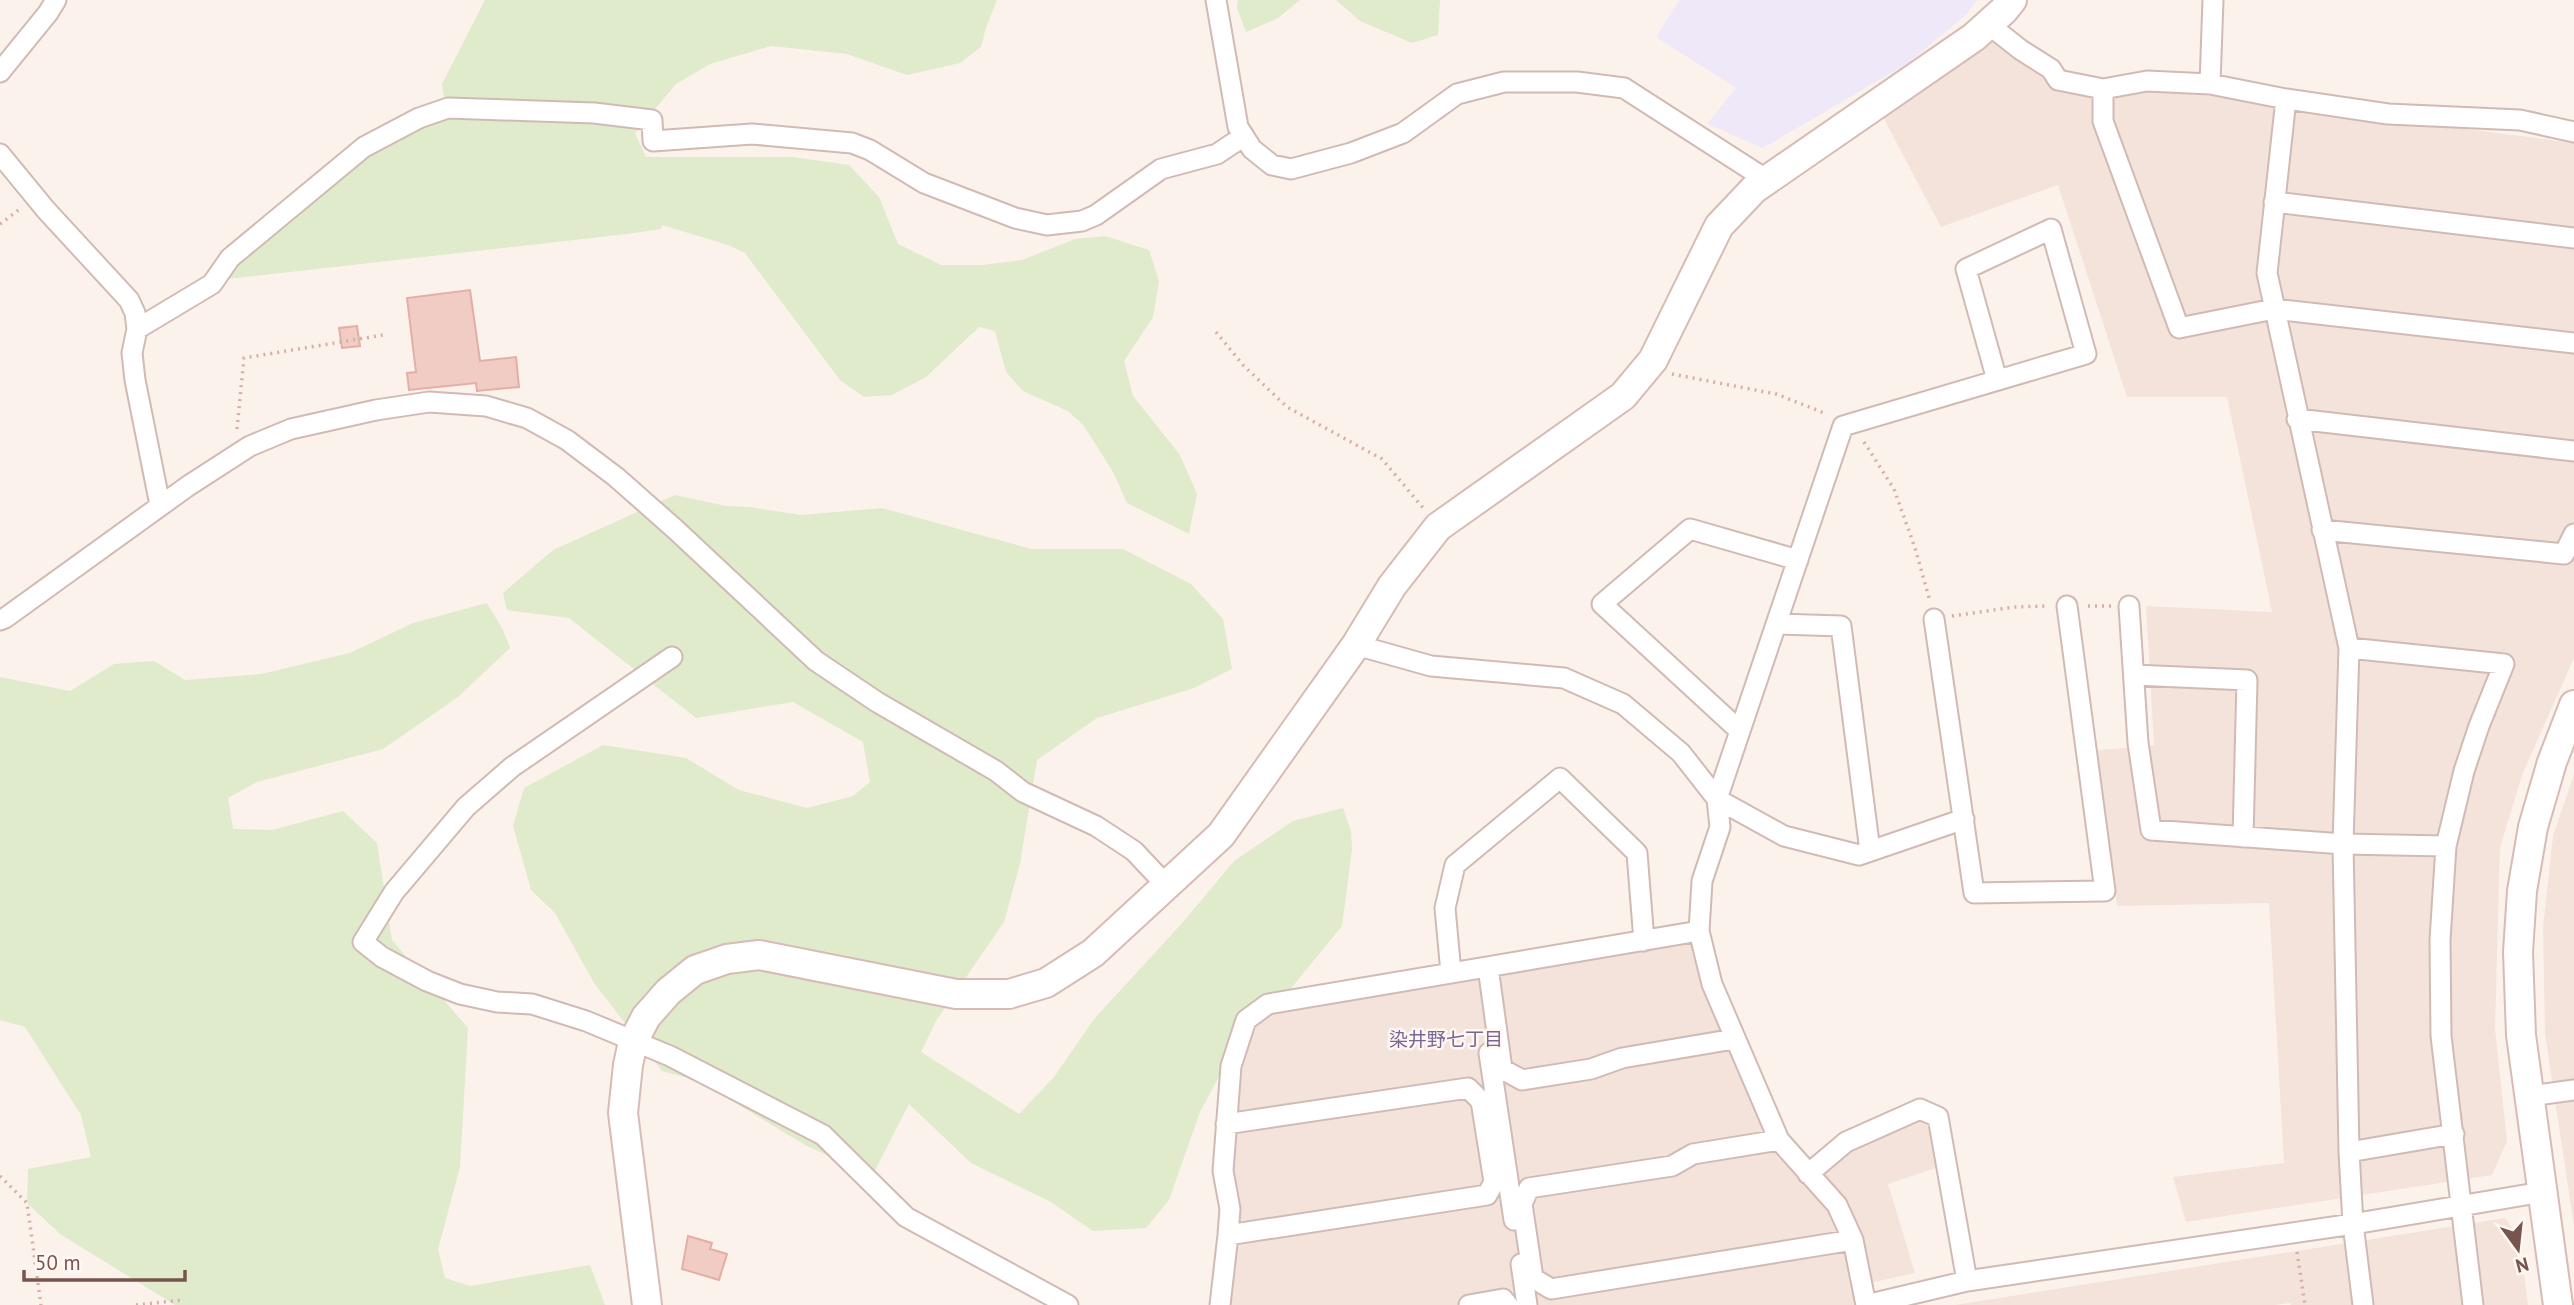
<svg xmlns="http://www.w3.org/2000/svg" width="2574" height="1305" font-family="'PT Sans','Noto Sans JP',sans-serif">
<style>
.residential{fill:#f4e3db}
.education{fill:#efe8f9}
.green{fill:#dfebca}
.building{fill:#f1ccc4;stroke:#e4aea5;stroke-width:2}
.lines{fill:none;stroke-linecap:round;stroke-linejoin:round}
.street-casing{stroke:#d2bab4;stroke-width:23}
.secondary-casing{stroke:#d7bbb4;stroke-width:32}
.path{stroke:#d7aea7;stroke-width:3.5;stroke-dasharray:2 5;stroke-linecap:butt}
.street{stroke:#fff;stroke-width:19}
.secondary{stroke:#fff;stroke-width:28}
.labels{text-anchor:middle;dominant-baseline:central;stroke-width:5;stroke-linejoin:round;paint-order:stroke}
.neighbourhood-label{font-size:19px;fill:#7a6693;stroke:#fff7f3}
</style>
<rect width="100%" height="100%" fill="#fcf2ec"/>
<path class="residential" d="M1992,39l47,30 110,19 425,55v515l-52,117 -22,73 -5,180 12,113 -15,34 -306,47 -13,-45 111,-14 -15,-260 -152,3 -26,-155 63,-6 -8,-139 126,6 -45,-215h-100l-69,-212 -117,42 -57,-108z
M2574,774v452l-29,-192 -2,-107 10,-91z
M1693,942l5,33 70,158 35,51 40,-27 73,-39 18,12 5,37 -51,17 27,89 -63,14 3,18h-626l10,-87 -7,-46 13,-133 20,-27z
M2505,1218l14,20 9,67h-237l-1,-2 -15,2h-320z"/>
<path class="education" d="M1679,0h298l-11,15 -58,48 -145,85 -56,-24 29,-36 -80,-51z"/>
<path class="green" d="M485,0h512l-11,28 -5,19 -21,16 -53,12 -60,-21 -76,-8 -61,18 -34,20 -41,49 11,24h147l56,8 30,32 19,47 43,21h41l40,-5 53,-21 30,-3 44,14 10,31 -6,36 -29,44 9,35 47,59 17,39 -8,40 -62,-31 -14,-31 -29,-46 -16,-15 -45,-20 -17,-19 -11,-41 -16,-4 -53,50 -34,18 -28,2 -24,-17 -95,-127 -17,-8 -66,-20 -1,4 -34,5 -399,45 3,-16 106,-89 76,-47 34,-9 -5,-34z
M1238,0h62l-22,18 -32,14 -9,-24z
M1336,0h104l-2,35 -26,8 -52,-22z
M675,495l51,11 24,1 51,8 81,-7 150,41h91l68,35 32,35 9,50 -38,19 -97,30 -60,42 -17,104 -16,58 -68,99 -15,31 98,62 35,-37 40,-58 90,-98 50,-60 59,-40 50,-13 8,23 1,18 -10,77 -63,77 -40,36 -39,73 -31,88 -23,28 -53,3 -42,-29 -80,-39 -62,-59 -37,72 -67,-31 -104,-63 -39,-11 -68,-88 -39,-70 -24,-23 -18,-64 11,-38 79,-43 83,13 53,32 68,18 46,-12 17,-14 -7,-40 -70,-40 -97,16 -127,-100 -62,-8 -4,-17 50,-43z
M487,603l16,27 7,18 -52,49 -75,52 -126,33 -29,16 5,31 39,1 71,-19 34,32 15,97 76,88 -8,139 -22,82 7,29 25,8 120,-21 15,40h-430l-115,-71 -33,-31 1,-34 63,-12 -10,-42 -56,-88 -25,-7v-343l70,14 44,-27 40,-3 31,19 76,-6 89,-21 63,-30z"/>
<path class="building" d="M470,290l10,71 36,-4 3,30 -42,4 -1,-8 -67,7 -2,-17 9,-1 -9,-74z
M357,326l3,20 -18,2 -3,-20z
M688,1236l24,7 -2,6 17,5 -8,26 -37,-11z"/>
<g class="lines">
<g class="street-casing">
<path id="street" d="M1216,0l22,127 14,22 20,16 19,4 60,-16 52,-20 54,-39 47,-12h73l47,6 143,92
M1988,24l33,26 30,19 7,11 45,9 44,-8 63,3 76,15 102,15 132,6 54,12
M0,72l48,-59 8,-13
M2210,84l3,-84
M2103,89v32l76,207 95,-19 300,34
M2286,99l-19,174 82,375 -6,196 6,308 4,72 10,81
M0,154l46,56 83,90 6,13 2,16 -5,24 3,27 25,125
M2274,202l300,36
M137,329l75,-45 18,-26 134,-111 55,-29 29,-10 146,5 58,7 1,21 99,-7 100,9 18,7 54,33 91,35 32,7 35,-4 14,-6 65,-46 56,-15 27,-18
M2297,419l277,32
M2322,530l242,24 10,-20
M2129,606l9,137 13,87 192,14 103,2
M1934,619l40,274 131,-2 -38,-285
M0,620l5,-2 183,-132 62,-40 41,-17 85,-19 53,-8 57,4 41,12 40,22 49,37 59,52 141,132 61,41 119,69 27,21 73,34 38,25 32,34
M1776,624l65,2 29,225
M1356,645l75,21 133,12 59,26 58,49 36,46 3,28 -18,54 -3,50 13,53 67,156 58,65 16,35 13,65
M2349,648l155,16 -25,62 -15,45 -18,75 -6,94 1,96 32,269
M672,657l-160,110 -46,40 -72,85 -31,50 19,15 45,24 33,13 37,8 35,2 54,17 84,35 153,79 83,82 162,88
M2134,675l113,5 -4,157
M1740,731l-138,-127 88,-75 108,31
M1964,819l-105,36 -75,-19 -67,-37 126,-373 243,-72 -35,-125 -85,40 31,111
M1488,967l14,102 20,11 69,-11 31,-11 112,-19
M1451,973l-6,-65 10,-43 105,-87 77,75 7,88
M1489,1053l25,167
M2530,1096l44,-6
M1226,1124l242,-36 13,13 13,81 -7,13 -259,40
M1779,1140l-86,14 -21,12 -143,22 -7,16 11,74 18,11 302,-49
M2349,1152l105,-18
M1808,1174l38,-32 74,-33 18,8 29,164
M1521,1264l6,41
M1220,1305l8,-70 2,-26 -7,-38 8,-105 15,-46 22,-16 431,-73
M1469,1305l34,-6 5,6
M1866,1305l101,-24 386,-57 189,-32"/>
</g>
<g class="secondary-casing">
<path id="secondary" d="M647,1305l-24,-192 5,-48 5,-23 13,-25 22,-25 27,-22 32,-11 32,-4 197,39h53l37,-11 47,-30 128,-118 135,-190 36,-59 46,-59 185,-131 30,-36 66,-134 35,-37 220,-152 30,-27 8,-10
M2558,1305l-37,-270 -3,-83 4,-61 11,-64 19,-65 22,-57"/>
</g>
<path class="path" d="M0,224l21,-16
M1216,332l27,33 44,42 95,52 42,50
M1672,374l104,20 51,20
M237,429l7,-71 139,-23
M1864,442l30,47 21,59 15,53
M2088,606h23
M1952,616l63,-9 33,-1
M0,1176l27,27 14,102
M2297,1252l8,53
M136,1305l47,-5"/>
<use href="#street" class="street"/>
<use href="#secondary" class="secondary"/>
</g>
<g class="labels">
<g class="neighbourhood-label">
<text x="1446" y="1039">染井野七丁目</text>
</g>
</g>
<g transform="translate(2518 1249) rotate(165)" stroke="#fff7f3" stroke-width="5" paint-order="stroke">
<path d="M0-5L12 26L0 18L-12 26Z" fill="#78544e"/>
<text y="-10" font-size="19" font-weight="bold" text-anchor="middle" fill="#78544e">N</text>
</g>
<path d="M24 1270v10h161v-10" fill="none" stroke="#78544e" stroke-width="3.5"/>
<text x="35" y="1270" font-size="21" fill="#78544e" stroke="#fff7f3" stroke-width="5" paint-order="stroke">50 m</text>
</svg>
